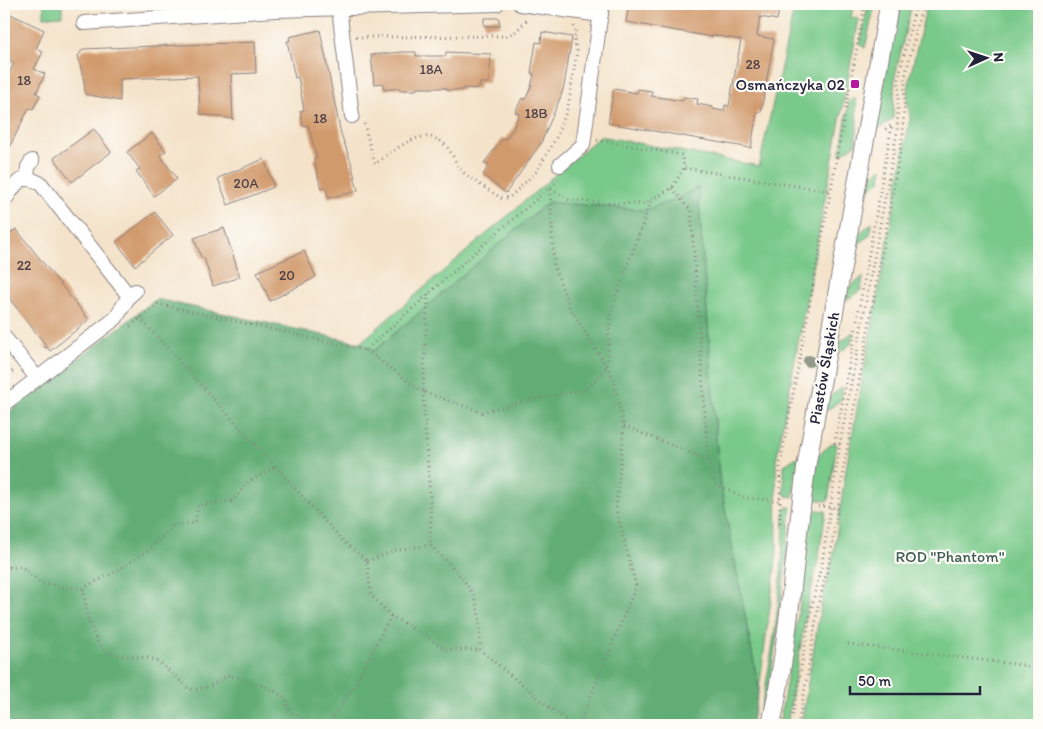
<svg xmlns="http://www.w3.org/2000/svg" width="1043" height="729" font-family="Itim,sans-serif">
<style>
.green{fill:#79c98a;stroke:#4e7662}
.forest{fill:#62ad76;stroke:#426858}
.building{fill:#d19a6c}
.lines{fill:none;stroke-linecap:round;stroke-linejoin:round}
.minor-casing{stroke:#8b8282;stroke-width:16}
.tertiary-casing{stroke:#8b8282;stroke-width:20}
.path{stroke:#8b8282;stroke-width:3;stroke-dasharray:1 4;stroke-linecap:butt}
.minor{stroke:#fff;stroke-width:14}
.tertiary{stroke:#fff;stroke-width:18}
.tree{fill:#91998b}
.poi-dot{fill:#b5179e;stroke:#fdfcf7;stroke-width:2}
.labels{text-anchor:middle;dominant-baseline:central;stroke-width:4.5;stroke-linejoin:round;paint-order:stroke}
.number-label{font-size:14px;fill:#4e4047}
.poi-label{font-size:16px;fill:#22223b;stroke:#fdfcf7;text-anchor:end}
.street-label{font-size:16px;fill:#22223b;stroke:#fdfcf7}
.park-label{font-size:16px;fill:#405c57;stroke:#fdfcf7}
</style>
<rect width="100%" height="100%" fill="#fdfcf7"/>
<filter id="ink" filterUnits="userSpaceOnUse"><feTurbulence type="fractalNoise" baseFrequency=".02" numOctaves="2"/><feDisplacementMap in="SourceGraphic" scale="10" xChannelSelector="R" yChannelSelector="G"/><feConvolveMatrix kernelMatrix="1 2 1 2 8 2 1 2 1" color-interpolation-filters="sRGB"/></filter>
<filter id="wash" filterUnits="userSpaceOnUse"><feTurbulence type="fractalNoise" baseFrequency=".0096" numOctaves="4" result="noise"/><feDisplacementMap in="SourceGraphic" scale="20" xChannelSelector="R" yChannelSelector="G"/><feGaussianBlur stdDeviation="1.12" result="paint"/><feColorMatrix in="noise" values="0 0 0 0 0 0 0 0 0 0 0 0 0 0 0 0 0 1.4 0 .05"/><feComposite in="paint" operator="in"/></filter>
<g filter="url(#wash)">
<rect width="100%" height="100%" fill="#f4e3ca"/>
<path class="green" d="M44,4h18v12l-18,1z
M795,4h59l-3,13 8,2 -83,442 1,92 -18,137 -40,-214 -21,-289 -24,13 -29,10 -97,-8 -174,149 -14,-8 240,-207 159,30z
M868,4h7l-10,44 -5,-3z
M902,4h10l-17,72 -2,43 -18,12 15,-82z
M927,4h112v721h-238l20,-120 12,-47 13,-89 64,-351 -3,-20 3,-21z
M854,99h2l1,31 -2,15 -15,10 9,-53z
M882,168l-2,13 -15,11 3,-13z
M872,223l-2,12 -15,12 3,-13z
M863,277l-2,13 -16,11 3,-13z
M853,332l-2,12 -16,12 4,-13z
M843,387l-2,13 -15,11 2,-13z
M833,443l4,1 -9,57 -18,-2 8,-44z
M797,457l2,2 -6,38 -7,-1 -2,-3v-28z
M788,507h3c-7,74 -14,146 -30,218h-4c17,-71 26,-143 27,-216z
M809,509l17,2 -8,50 -10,42 -21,121 -8,1 22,-128z"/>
<path class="forest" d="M698,187l21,289 40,214 -8,35h-747v-309l152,-117 204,44 14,8 174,-149 97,8 29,-10z"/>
<g id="blocks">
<path class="building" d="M629,4h96l22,4v-4h33l-3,16 -17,-3 -3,19 17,3 -13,73h-4l-6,36 -143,-25 6,-34 23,4 1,-4 14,2 -1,5 32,5 1,-4 14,2 -1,5 16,3v2l11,2 1,-6 4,1 12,-66 -29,-5v2l-86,-15z
M4,11l40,19 -8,19 7,3 -9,17 11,5 -9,19 4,2 -7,14 -4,-1 -23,46 -2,-1v-68l10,-22 -10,-5z
M484,18h15l1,8h-16z
M320,30l21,104 10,28 7,29 -30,7 -2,-11 -5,2 -7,-30 3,-1 -9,-33 -5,1 -3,-15 4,-1 -6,-33 -3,1 -8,-37h3l-1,-4z
M542,32l30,5 -8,49 -3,10 -20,47 -35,50 -23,-18 6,-10 -5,-2 19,-25 3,1 7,-10 6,-15 -4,-2 7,-14 3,2 6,-13 3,-13 -3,-1 5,-31 5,1z
M255,42l1,31 -25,1 2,45 -33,-5 -2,-38 -78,3v22l-35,-7 -1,-13 -6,-25 5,-7z
M402,52h14v4h30v-4l45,2 -2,29h-9l-1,6 -16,-1v2h-16l-1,-2h-29l-1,2h-16v-2l-16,2 -1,-7 -9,1 -3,-29z
M94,129l17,23 -39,30 -18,-24z
M152,133l14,18 -6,4 17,24 -23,17 -18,-25 4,-2 -13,-17z
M264,159l10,28 -46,18 -10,-27z
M155,212l18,23 -38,31 -19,-24z
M224,228l16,49 -27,9 -9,-28 -2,1 -8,-21z
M16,229l73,91 -39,31 -3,-4 -2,1 -1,-1 2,-2 -42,-53v-54z
M304,251l12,26 -46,24 -13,-29z"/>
</g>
</g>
<g filter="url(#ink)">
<use href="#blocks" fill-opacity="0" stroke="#8b8282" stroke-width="1"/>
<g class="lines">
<g class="minor-casing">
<path id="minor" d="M520,4l81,11
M339,8l13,108
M84,23l191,-13 222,-6
M560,165l23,-20 19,-141
M27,178l1,-11 4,-6
M4,201c12,-16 15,-30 37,-17l88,112
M4,337l33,41
M4,404l112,-86 13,-22 6,-5"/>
</g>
<g class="tertiary-casing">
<path id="tertiary" d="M771,725c19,-87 23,-175 36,-263l81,-451 3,-7"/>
</g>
<path class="path" d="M356,37l150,-1 9,-4 13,-13
M364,124l11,40c19,-13 49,-42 71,-18 7,7 9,18 17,26 11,10 26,18 38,26h8l28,-27 19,-33 12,-31 9,-56 -3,-11 2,-10 -2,-4
M597,140l85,15 2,13 145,23
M672,188l19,23 17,249 7,24 31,14 36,3
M550,189l4,78 16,41 43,69 11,49 -8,83 20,77 -57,139
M551,189l18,11 35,3 40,1 28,-16 12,-20
M428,294l-5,98 59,20 56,-14 48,-8 21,-23 3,-53 41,-113
M140,318l203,223 24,20 4,34 20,21 29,16 25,17 35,1
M130,326l28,-22 208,46 125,-112 69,-59
M366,350l57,42 8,120 -1,33c16,16 39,35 46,58 5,15 4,31 4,47l91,75
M4,378l9,-7
M624,426l84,34
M840,444l-5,-1 57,-318 -8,5
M818,506l19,2
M780,523v-58l85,-461
M367,561l30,-11 33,-5
M4,568l17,-2 20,17 21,4 21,1 32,-16 36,-24 23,-23 21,-2 3,-18 35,-4 15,-19 28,-16
M83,589l5,30 9,22 11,12 16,3 26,2 9,4 28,25 7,3 16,-4 19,-11 40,13 17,10 2,11 21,16
M848,644l191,23
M328,725l26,-39 37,-70
M791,725l21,-120 10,-42 18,-119 57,-312 2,-56 17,-72
M798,725l10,-53 10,-66 12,-47 14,-93 59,-332 2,-57 18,-73"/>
<use href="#minor" class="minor"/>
<use href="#tertiary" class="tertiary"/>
</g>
<circle class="tree" cx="809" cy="361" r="6"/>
</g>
<rect class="poi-dot" x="850" y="79" width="10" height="10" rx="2.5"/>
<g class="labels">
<g class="number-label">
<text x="753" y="64">28</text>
<text x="431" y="69">18A</text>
<text x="24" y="80">18</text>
<text x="536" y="113">18B</text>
<text x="320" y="118">18</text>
<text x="246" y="183">20A</text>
<text x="24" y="265">22</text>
<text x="287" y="275">20</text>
</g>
<g class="poi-label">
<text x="845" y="84">Osmańczyka 02</text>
</g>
<g class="street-label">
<text transform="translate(824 368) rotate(-80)">Piastów Śląskich</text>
</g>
<g class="park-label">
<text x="950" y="556">ROD "Phantom"</text>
</g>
</g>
<rect width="1043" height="729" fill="none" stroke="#fdfcf7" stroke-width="20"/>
<g transform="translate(986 58) rotate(87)" stroke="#fdfcf7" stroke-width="4" paint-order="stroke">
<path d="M0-4L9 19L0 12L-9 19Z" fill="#22223b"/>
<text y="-8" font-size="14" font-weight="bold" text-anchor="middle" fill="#22223b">N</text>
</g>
<path d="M850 686v8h130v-8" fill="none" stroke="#22223b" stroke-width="2.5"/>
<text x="858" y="686" font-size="15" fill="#22223b" stroke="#fdfcf7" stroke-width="4" paint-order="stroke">50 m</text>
</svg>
